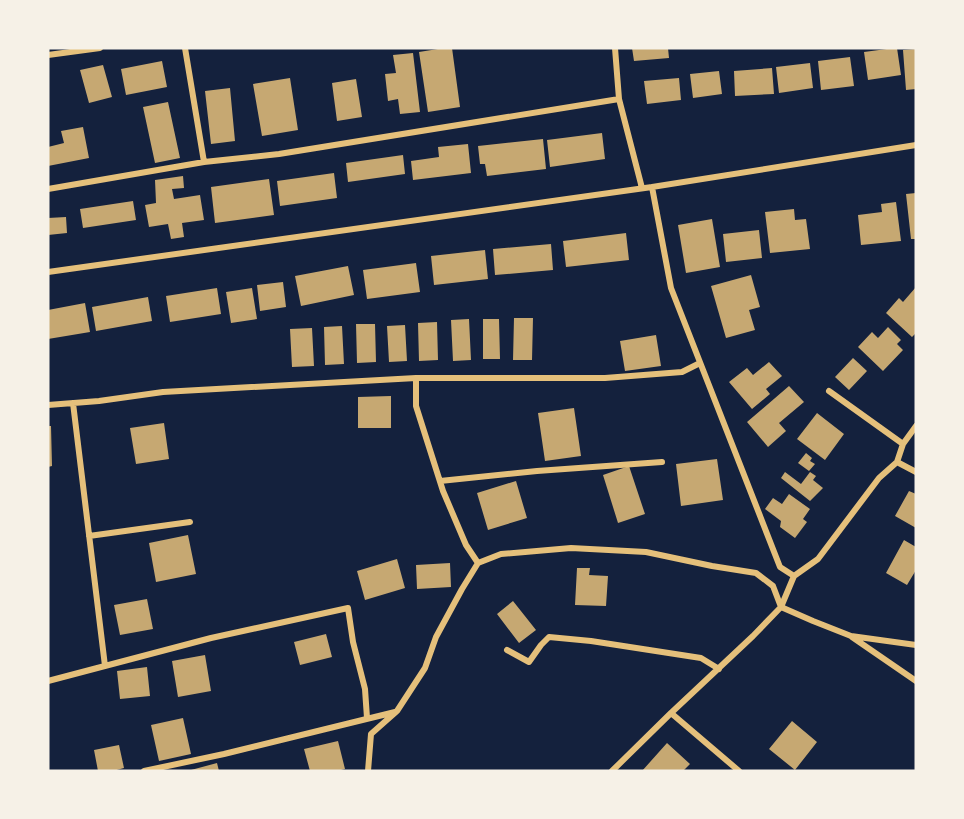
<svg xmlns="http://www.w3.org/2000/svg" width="964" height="819" font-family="'Work Sans',sans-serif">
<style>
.building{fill:#c6a872}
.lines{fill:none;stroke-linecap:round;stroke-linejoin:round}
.minor{stroke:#e5c07b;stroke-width:6}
</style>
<rect width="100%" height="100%" fill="#14213d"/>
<path class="building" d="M444,48h8l8,59 -32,5 -9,-60z
M632,48h36l1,10 -35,3z
M894,48h3l4,27 -33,5 -4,-28z
M916,49v40l-10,1 -3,-40z
M413,53l7,59 -20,2 -2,-15 -10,2 -3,-27 11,-1 -3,-18z
M850,57l4,29 -33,4 -3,-29z
M162,61l5,26 -41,8 -5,-26z
M810,63l3,25 -34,5 -3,-26z
M103,65l9,32 -23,6 -9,-33z
M772,68l2,26 -39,2 -1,-25z
M719,71l3,23 -29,4 -3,-24z
M290,78l8,52 -36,6 -9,-52z
M679,78l2,22 -34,4 -3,-23z
M356,79l6,38 -25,4 -5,-38z
M230,88l5,53 -24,3 -6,-53z
M168,102l12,56 -25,5 -12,-56z
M83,127l6,31 -41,8v-19l16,-4 -3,-12z
M602,133l3,26 -55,8 -3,-27z
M543,139l3,30 -59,7 -2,-12h-5l-2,-18z
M468,144l3,29 -58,7 -2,-19 28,-4 -1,-10z
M403,155l2,19 -57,8 -2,-19z
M334,173l3,25 -57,8 -3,-25z
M183,176l1,12 -12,1 2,10 26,-4 4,25 -22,3 2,14 -13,2 -3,-15 -19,3 -4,-22 11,-2 -1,-23z
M269,179l5,36 -59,8 -4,-36z
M916,193v46h-5l-5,-45z
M133,201l3,19 -53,8 -3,-19z
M896,202l5,39 -40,4 -3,-30 24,-3 -1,-8z
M794,209l1,11 11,-1 4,30 -40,4 -5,-41z
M66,217l1,16 -19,2v-17z
M712,219l8,48 -34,6 -8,-48z
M759,230l3,28 -36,4 -3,-28z
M626,233l3,27 -63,7 -3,-26z
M551,244l2,26 -58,5 -2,-26z
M485,250l3,29 -54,6 -3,-29z
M416,263l4,29 -53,7 -4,-29z
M348,266l6,29 -53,11 -6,-30z
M751,275l9,32 -11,3 6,20 -29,8 -15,-52z
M283,282l3,25 -26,4 -3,-26z
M916,287v46l-4,4 -26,-24 13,-15 4,4z
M217,288l4,26 -51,8 -4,-26z
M252,288l5,31 -26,4 -5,-31z
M148,297l4,24 -56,10 -4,-24z
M85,303l5,29 -42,7v-29z
M514,318h19l-1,42h-19z
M469,319l2,41 -18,1 -2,-41z
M483,319h16l1,40h-17z
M437,322l1,38 -19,1 -1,-38z
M356,324h19l1,38 -19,1z
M405,325l2,36 -18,1 -2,-36z
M342,326l2,38 -19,1 -1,-38z
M888,327l13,13 -4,4 6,6 -20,21 -25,-24 14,-15 6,6z
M312,328l2,38 -22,1 -2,-38z
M656,335l5,31 -36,5 -5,-30z
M853,358l14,13 -18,19 -14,-13z
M769,362l13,14 -16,13 4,5 -18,15 -23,-27 18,-14 6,7z
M789,386l15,16 -25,21 7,8 -18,16 -21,-25z
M391,396v32h-33v-31z
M574,408l7,48 -36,5 -7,-48z
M817,413l27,21 -19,26 -28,-21z
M164,423l5,36 -33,5 -6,-36z
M48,426h3l1,40 -4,1z
M806,453l6,5 -2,3 5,3 -6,7 -11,-8z
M717,459l6,41 -42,6 -5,-42z
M629,466l16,48 -27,9 -15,-48z
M785,472l16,12 9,-12 6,4 -3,4 10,8 -13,13 -29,-23z
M516,481l11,37 -39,12 -11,-37z
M909,491l7,3v34l-21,-12z
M789,494l21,15 -7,10 4,3 -12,16 -15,-11 1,-6 -16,-12 8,-11 9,6z
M188,535l8,39 -40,8 -7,-39z
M904,540l12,7v23l-9,15 -21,-12z
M397,559l8,29 -40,12 -8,-29z
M450,563l1,24 -34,2 -1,-24z
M577,568h13l-1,7 19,1 -2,30 -31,-1z
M147,599l6,30 -33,6 -6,-30z
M513,601l23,29 -17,13 -22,-29z
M326,634l6,23 -32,8 -6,-23z
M205,655l6,36 -33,6 -6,-36z
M147,667l3,29 -30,3 -3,-28z
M183,718l8,36 -32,7 -8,-36z
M792,721l25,21 -22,28 -26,-21z
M338,741l7,28 -8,2h-27l-6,-22z
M667,743l23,21 -7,7h-41z
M119,745l5,23 -11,3h-15l-4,-21z
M217,763l2,8h-28v-1z"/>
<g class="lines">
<path class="minor" d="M185,48l19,114
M615,48l4,51 23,89
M48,55l52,-7
M652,187l19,101 109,279 14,9 24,-17 61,-81 18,-16 6,-18 13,-18
M48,189l156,-27 75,-8 340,-55
M48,272l604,-85 264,-42
M416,378v28l27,85 23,54 12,18
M829,391l74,53
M73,403l32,263
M48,405l51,-4 64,-9 253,-14h189l77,-6 18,-9
M897,462l19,10
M440,481l97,-10 125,-9
M89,536l101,-14
M852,637l64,44
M507,650l22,12 12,-17 8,-8 42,4 110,17 18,11
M48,681l163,-43 137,-30 5,34 12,47 2,29
M671,713l68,58
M144,771l80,-17 171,-42
M368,771l3,-37 26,-23 28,-43 11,-31 26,-48 16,-26 23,-9 70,-6 75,4 66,14 44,7 17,13 8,21 32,14 38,15 65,9
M612,771l59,-58 82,-77 28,-29 13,-31"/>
</g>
<rect width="964" height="819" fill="none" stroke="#f6f1e7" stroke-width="99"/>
</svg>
